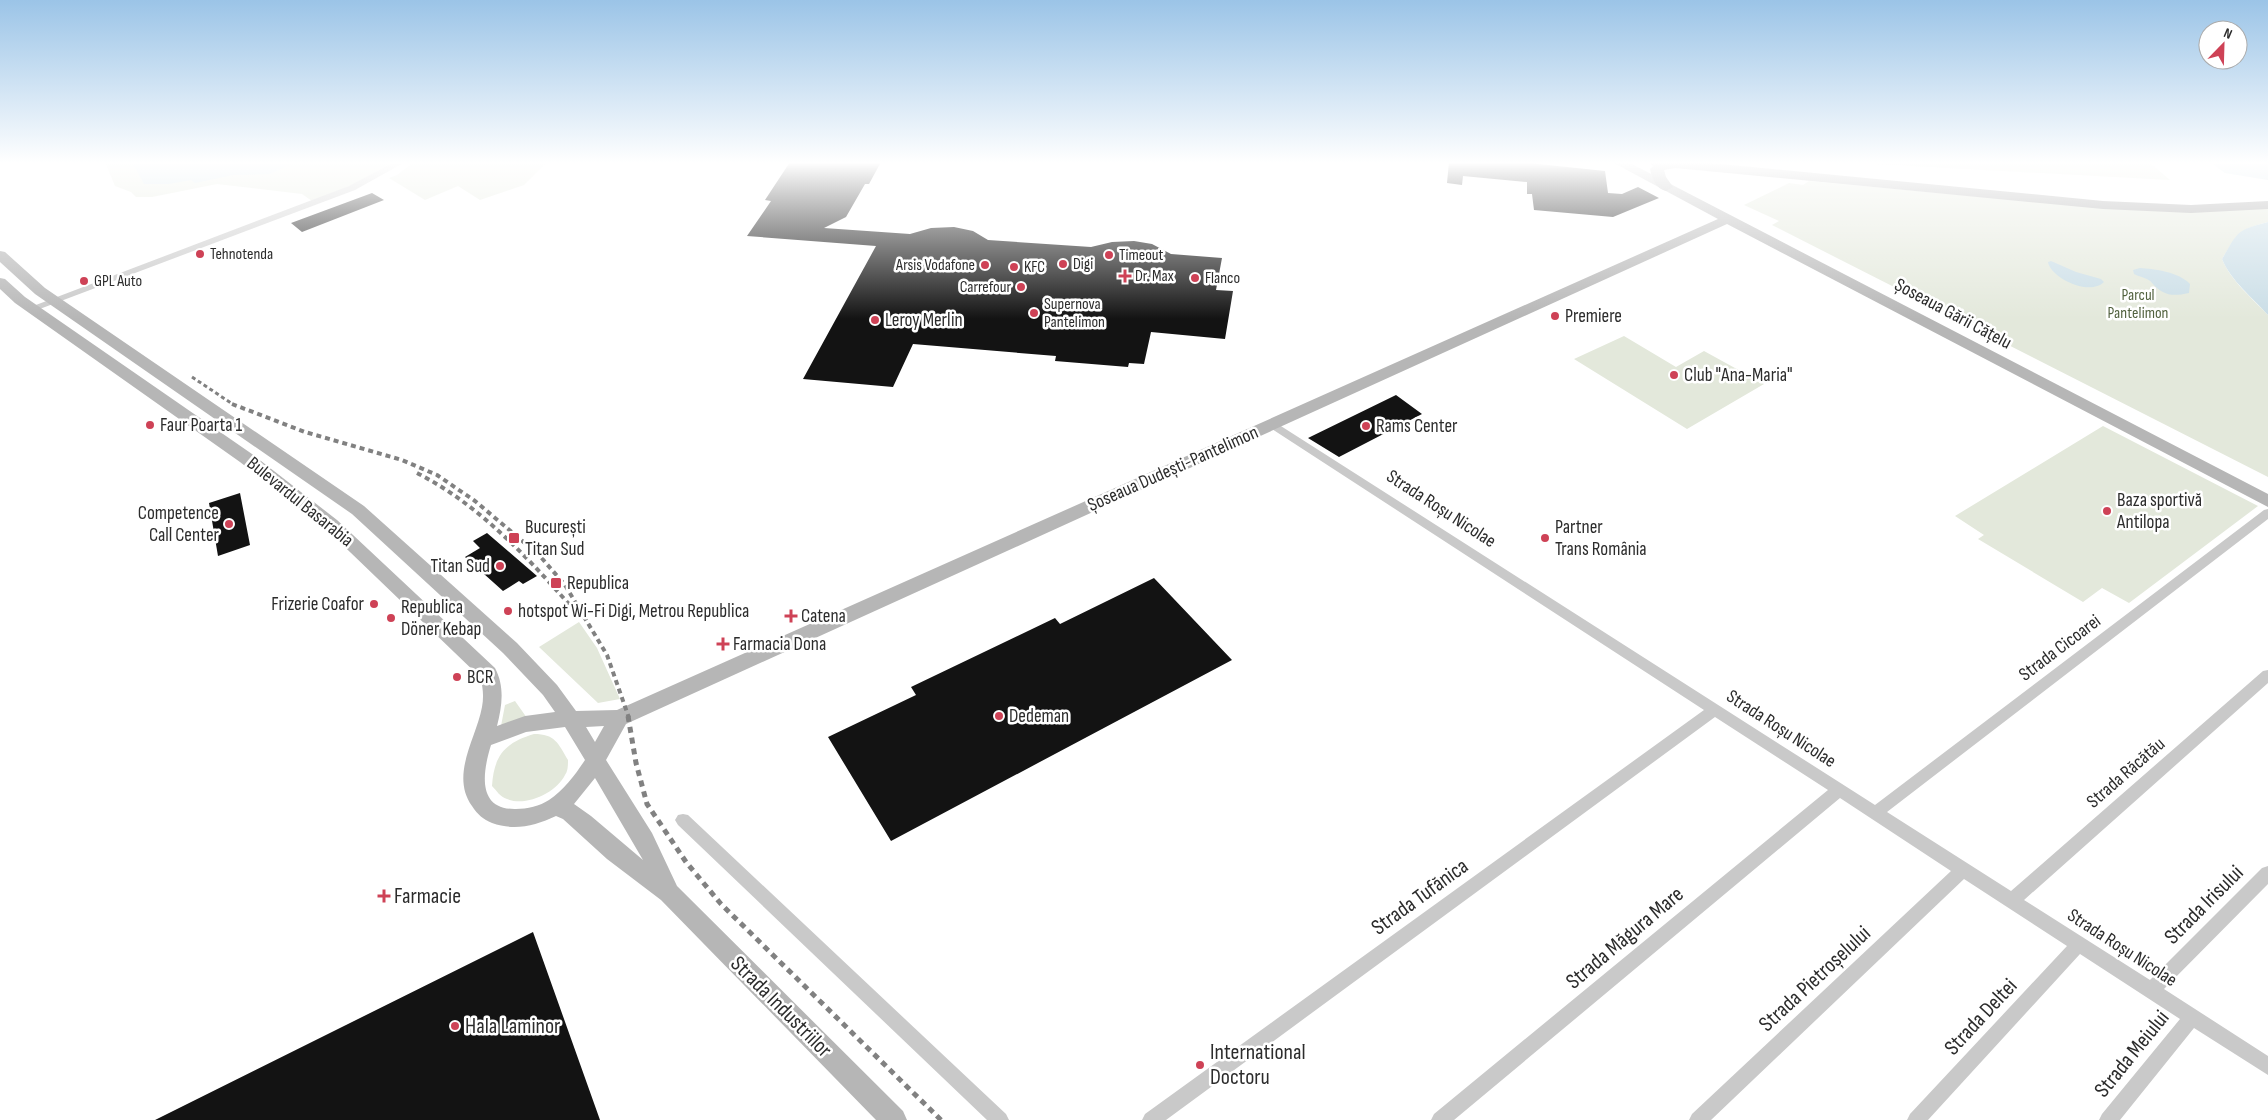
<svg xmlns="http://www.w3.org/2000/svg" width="2268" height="1120" font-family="'Sofia Sans Condensed',sans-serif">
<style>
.green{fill:#e3e8db}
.water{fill:#c9dde6}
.building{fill:#131313}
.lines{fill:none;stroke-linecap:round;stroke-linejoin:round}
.street{fill:#c9c9c9;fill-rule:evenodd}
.secondary{fill:#b6b6b6;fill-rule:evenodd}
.primary{fill:#a4a4a4;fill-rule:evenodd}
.rail-far2{stroke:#818181;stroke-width:3;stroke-dasharray:4 3;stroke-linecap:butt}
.rail-far1{stroke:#818181;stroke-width:4;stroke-dasharray:5 4;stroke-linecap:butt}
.rail{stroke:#818181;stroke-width:5;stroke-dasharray:6 5;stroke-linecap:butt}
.poi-dot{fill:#ce4256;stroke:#fff;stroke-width:2}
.labels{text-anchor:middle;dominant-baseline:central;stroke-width:5;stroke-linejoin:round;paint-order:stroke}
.far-poi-label{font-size:16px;fill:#2c2c2c;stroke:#fff;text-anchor:start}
.far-park-label{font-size:16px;fill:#52623f;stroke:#fff}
.street-label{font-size:19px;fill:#2c2c2c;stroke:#fff}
.poi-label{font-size:19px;fill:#2c2c2c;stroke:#fff;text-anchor:start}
.near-poi-label{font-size:22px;fill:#2c2c2c;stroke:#fff;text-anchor:start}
.near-street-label{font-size:22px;fill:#2c2c2c;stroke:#fff}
</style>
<rect width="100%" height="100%" fill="#fff"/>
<path class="green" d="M105,162h288l-41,23 -40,16 -10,-7 -85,-10 -65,13h-16l-5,-5 -16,-6z
M414,162h133l-23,23 -44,15 -22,-14 -33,14 -36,-22 8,-3z
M1837,162h312l21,18z
M1809,181l293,27 76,4 90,-4v14c-28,7 -31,12 -46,37 9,22 30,39 46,56v162l-496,-252 7,-4 -35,-16 45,-22 14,2z
M1624,336l52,31 28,-16 60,33 -77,45 -113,-70z
M2103,426l155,80 -129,97 -27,-15 -19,14 -105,-63 6,-4 -29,-19z
M579,622l18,26 23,51 -22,4 -59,-56z
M515,701l12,17 -26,8 4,-21z
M534,734c21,0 24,9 34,26 0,5 0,11 -3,15 -9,18 -39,32 -58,24 -7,-2 -10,-8 -15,-13 2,-30 12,-43 42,-52z"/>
<path class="water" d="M135,162h175l-18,2 -22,10 -37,1 -38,8 -4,-3 -22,4h-25l-10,-18z
M2210,162h58v18l-43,-7z
M2268,222v93c-16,-18 -37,-34 -46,-56 16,-27 14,-29 46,-37z
M2051,261l25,11 25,7 3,3c-15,15 -54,-5 -56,-20z
M2140,268c15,1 39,4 50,16l-1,9c-18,4 -26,2 -37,-10 -3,-5 -13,-6 -18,-9l-1,-4z"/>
<path class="building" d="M790,162h91l-12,22h-4l-19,33 -22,11 86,6 21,-6 23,-1 19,4 15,9 103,7 21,-5 22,-1 18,3 19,10 51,4 -6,32 17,1 -8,48 -74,-7 -7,32 -15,-1 -1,4 -73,-6 1,-5 -143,-12 -20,43 -90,-8 73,-133 -129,-10 24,-35 -6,-1z
M1449,162h70l86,9 3,22 14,1 16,-7 21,11 -46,19 -79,-7 -2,-16h-5v-12l-64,-6 -1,9 -15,-2z
M372,193l12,7 -82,32 -11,-9z
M1396,395l26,19 -83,43 -31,-19z
M240,493l10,52 -32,11 -9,-53z
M487,533l50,43 -14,8 -4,-3 -16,10 -38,-34 15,-9 -7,-7z
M1154,578l78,82 -341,181 -63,-104 88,-42 -5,-8 144,-69 5,6z
M533,932l67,188h-445z"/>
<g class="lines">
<path class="street" d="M394,162h11l-50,28 -318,120 -4,1 -5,-3 321,-122z
M1273,421l602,384 389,-295 4,-1v10l-381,293 124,79 252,-220 5,-1v13l-244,217 126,80 112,-112 6,-2v18l-104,105 104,67v19l-74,-47 -74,92h-21l3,-6 78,-95 -100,-65 -152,166h-21l3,-6 157,-168 -103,-67 -253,241h-22l3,-6 259,-243 -111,-73 -386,322h-23l3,-6 394,-324 -113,-73 -549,403h-24l3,-6 559,-404 -435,-283 -2,-2z
M683,814l5,1 318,299 3,6h-22l-309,-295 -3,-5 3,-5z"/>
<path class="secondary" d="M1612,162h16l640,332v13l-541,-283 -1101,500 -20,36 46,73 25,53 226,225 4,9h-31l-215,-220 -54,-41 -44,-40 -7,-3c-21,10 -42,15 -64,7 -9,-4 -14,-8 -20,-17 -22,-31 4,-67 10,-99 2,-11 1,-20 -2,-30l-155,-149 -85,-66 -225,-159 -15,-14v-11l5,1 20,18 227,157 85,66 158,148c10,19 7,38 2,58l28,-10 30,-4 -12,-17 -40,-42 -151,-139 -317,-220 -35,-32v-11l5,1 40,36 319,218 153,137 40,42 19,26 41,-1 1101,-491zM604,726l-9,16 -9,-15zM565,727l20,33c-10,15 -21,30 -36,40 -9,6 -22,9 -33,9 -40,1 -33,-38 -25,-64l35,-13zM595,778l48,82 -52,-44 -17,-12z"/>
<path class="primary" d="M1648,162h53l402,39 88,4 77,-4v8l-77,4 -88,-4 -428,-41 -11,2 2,7 7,10 -7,4c-10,-2 -14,-13 -16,-22l3,-3z"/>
<path class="rail-far2" d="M192,377l42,28"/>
<path class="rail-far1" d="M232,404l73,28 97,28 35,15 38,26 64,54 26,30 42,70 22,63
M417,473c63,32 112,86 159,139"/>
<path class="rail" d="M628,716l8,47 11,41 39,58 35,42 220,216"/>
</g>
<linearGradient id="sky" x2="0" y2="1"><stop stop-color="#9bc4e7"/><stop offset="0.51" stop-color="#fff"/><stop offset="1" stop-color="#fff" stop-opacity="0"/></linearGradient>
<rect width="2268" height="319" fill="url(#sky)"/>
<g class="poi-dot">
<circle cx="200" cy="254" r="5"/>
<circle cx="1109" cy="255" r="5"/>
<circle cx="1063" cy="264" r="5"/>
<circle cx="985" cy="265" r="5"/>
<circle cx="1014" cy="267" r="5"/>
<path d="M1122.5 268.5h5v5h5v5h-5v5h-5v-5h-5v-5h5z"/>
<circle cx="1195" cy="278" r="5"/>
<circle cx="84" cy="281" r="5"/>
<circle cx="1021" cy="287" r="5"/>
<circle cx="1034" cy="313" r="5"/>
<circle cx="1555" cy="316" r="5"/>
<circle cx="875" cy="320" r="5"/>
<circle cx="1674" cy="375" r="5"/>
<circle cx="150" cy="425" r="5"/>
<circle cx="1366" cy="426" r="5"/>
<circle cx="2107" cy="511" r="5"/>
<circle cx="229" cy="524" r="5"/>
<rect x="508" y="532" width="12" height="12" rx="2.5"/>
<circle cx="1545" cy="538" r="5"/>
<circle cx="500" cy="566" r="5"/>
<rect x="550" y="577" width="12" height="12" rx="2.5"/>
<circle cx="374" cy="604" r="5"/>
<circle cx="508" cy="611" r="5"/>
<path d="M788.5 608.5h5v5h5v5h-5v5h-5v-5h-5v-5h5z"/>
<circle cx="391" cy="618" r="5"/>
<path d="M720.5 636.5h5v5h5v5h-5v5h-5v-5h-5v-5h5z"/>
<circle cx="457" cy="677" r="5"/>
<circle cx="999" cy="716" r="5"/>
<path d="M381.5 888.5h5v5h5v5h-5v5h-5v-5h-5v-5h5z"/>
<circle cx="455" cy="1026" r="5"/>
<circle cx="1200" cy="1065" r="5"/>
</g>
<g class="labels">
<g class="far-poi-label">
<text x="210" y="254">Tehnotenda</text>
<text x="1119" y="255">Timeout</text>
<text x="1073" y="264">Digi</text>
<text x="975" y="265" text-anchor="end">Arsis Vodafone</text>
<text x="1024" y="267">KFC</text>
<text x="1135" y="276">Dr. Max</text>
<text x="1205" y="278">Flanco</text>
<text x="94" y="281">GPL Auto</text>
<text x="1011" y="287" text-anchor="end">Carrefour</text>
<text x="1044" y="304">Supernova<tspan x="1044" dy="18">Pantelimon</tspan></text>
</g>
<g class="far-park-label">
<text x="2138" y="295">Parcul<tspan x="2138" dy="18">Pantelimon</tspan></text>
</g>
<g class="street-label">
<text transform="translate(1953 314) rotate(28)">Șoseaua Gării Cățelu</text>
<text transform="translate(1173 469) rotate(-24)">Șoseaua Dudești-Pantelimon</text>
<text transform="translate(300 502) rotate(39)">Bulevardul Basarabia</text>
<text transform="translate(1441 509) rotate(33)">Strada Roșu Nicolae</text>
<text transform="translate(2060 648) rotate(-37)">Strada Cicoarei</text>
<text transform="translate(1781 729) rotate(33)">Strada Roșu Nicolae</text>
<text transform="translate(2126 773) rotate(-41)">Strada Răcătău</text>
<text transform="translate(2122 948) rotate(33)">Strada Roșu Nicolae</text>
</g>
<g class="poi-label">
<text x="1565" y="316">Premiere</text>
<text x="885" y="320">Leroy Merlin</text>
<text x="1684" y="375">Club "Ana-Maria"</text>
<text x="160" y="425">Faur Poarta 1</text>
<text x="1376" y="426">Rams Center</text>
<text x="2117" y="500">Baza sportivă<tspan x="2117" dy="22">Antilopa</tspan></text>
<text x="219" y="513" text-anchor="end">Competence<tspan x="219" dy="22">Call Center</tspan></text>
<text x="525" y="527">București<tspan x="525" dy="22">Titan Sud</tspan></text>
<text x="1555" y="527">Partner<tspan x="1555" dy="22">Trans România</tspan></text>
<text x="490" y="566" text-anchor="end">Titan Sud</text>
<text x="567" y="583">Republica</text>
<text x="364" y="604" text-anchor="end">Frizerie Coafor</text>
<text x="401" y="607">Republica<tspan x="401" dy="22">Döner Kebap</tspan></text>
<text x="518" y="611">hotspot Wi-Fi Digi, Metrou Republica</text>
<text x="801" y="616">Catena</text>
<text x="733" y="644">Farmacia Dona</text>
<text x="467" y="677">BCR</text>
<text x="1009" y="716">Dedeman</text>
</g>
<g class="near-poi-label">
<text x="394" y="896">Farmacie</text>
<text x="465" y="1026">Hala Laminor</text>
<text x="1210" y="1052">International<tspan x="1210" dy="25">Doctoru</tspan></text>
</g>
<g class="near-street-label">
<text transform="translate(1420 897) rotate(-36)">Strada Tufănica</text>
<text transform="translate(2204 905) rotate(-45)">Strada Irisului</text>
<text transform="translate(1625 938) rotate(-40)">Strada Măgura Mare</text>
<text transform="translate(1815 979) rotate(-43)">Strada Pietroșelului</text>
<text transform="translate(781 1007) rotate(45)">Strada Industriilor</text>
<text transform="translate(1981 1017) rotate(-47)">Strada Deltei</text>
<text transform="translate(2132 1054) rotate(-51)">Strada Meiului</text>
</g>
</g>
<g transform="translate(2223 45) rotate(23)"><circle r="24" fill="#ffffff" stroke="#ababab"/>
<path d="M0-4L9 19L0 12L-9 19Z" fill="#ce4256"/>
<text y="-8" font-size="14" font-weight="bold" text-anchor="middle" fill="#2c2c2c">N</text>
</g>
</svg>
